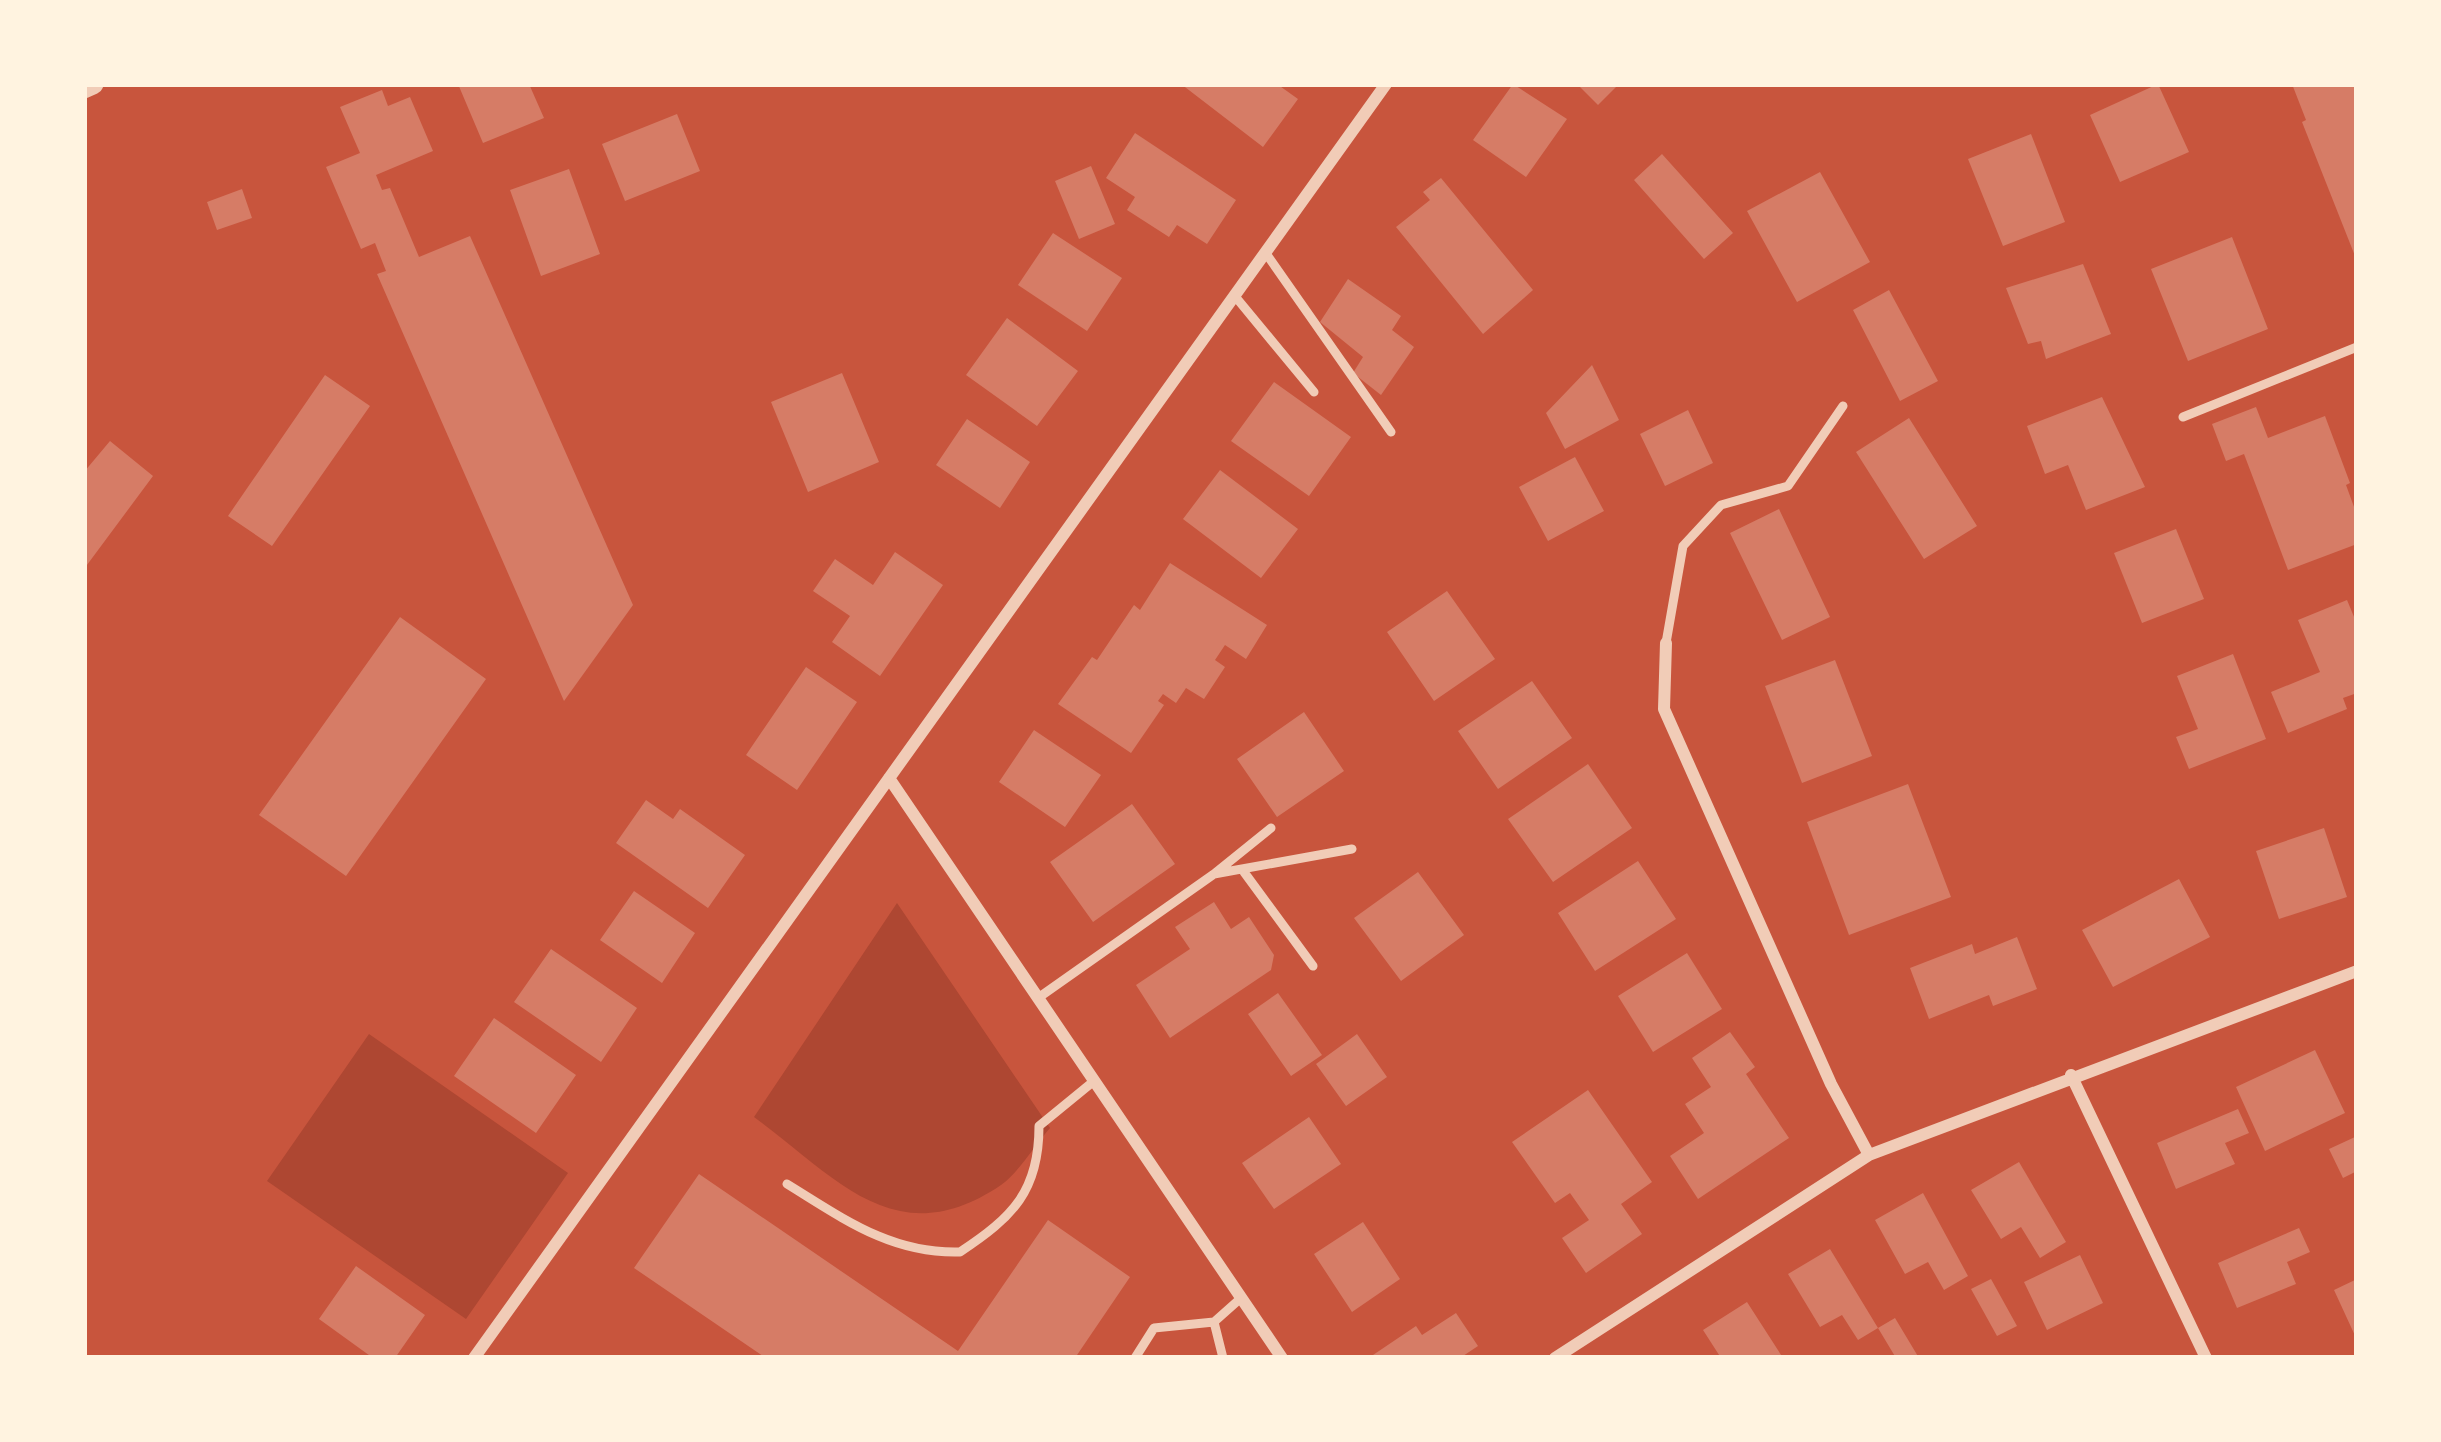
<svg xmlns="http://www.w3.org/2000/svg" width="2441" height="1442" font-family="'Noto Sans',sans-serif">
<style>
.green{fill:#ae4732}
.building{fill:#d67c66}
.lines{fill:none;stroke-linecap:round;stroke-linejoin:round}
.service{stroke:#f1ccb7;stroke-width:9}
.minor{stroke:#f1ccb7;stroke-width:12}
.tertiary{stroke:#f1ccb7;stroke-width:21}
</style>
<rect width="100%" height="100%" fill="#c8553d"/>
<path class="green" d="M897,903l153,225c-15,17 -31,44 -49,57 -105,71 -164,-7 -247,-68z
M369,1034l199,139 -102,146 -199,-138z"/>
<path class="building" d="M458,84h71l15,34 -61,25z
M1181,84h96l21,15 -35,48z
M1513,84l54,35 -41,58 -53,-37z
M1577,84h42l-21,21z
M2158,84l31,68 -69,30 -30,-67z
M2292,84h65v177l-55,-139 4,-2z
M382,90l6,16 22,-9 23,54 -57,24 6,15 8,-2 29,69 51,-21 163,369 -69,96 -187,-427 9,-3 -11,-28 -14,6 -35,-82 34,-14 -20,-46z
M677,114l23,57 -75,30 -23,-57z
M1135,133l101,67 -29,44 -30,-19 -8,12 -42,-27 8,-13 -29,-19z
M2031,134l34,88 -62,24 -35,-87z
M1662,154l71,79 -29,26 -70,-79z
M1091,166l24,58 -36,15 -24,-58z
M569,169l31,85 -59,22 -31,-86z
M1820,172l50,90 -73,40 -50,-91z
M1441,178l92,112 -50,44 -87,-107 34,-27 -7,-8z
M242,189l10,29 -35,12 -10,-28z
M1053,233l69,45 -35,53 -69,-46z
M2232,237l36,92 -80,32 -37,-92z
M2083,264l28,70 -65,25 -5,-18 -13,3 -22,-56z
M1348,279l53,37 -9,14 22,17 -33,48 -28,-22 10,-16 -43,-35z
M1889,290l49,91 -38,20 -47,-91z
M1007,318l71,53 -41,55 -71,-51z
M1592,365l27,55 -54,29 -19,-36z
M842,373l37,89 -71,30 -37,-90z
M325,375l45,31 -98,140 -44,-30z
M1274,382l77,55 -42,59 -78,-55z
M2102,397l43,90 -59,23 -18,-45 -23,9 -18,-48z
M2256,407l12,31 57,-22 25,67 -4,2 11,30v29l-69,26 -44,-116 -18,7 -14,-37z
M1688,410l25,53 -48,23 -25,-52z
M1909,418l68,108 -53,33 -68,-107z
M967,419l63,43 -30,46 -64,-43z
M110,441l43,35 -69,93v-97z
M1575,457l29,54 -56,30 -29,-54z
M1220,470l78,59 -37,49 -78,-59z
M1779,509l51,108 -48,23 -52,-107z
M2176,529l28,70 -62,24 -28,-70z
M895,552l48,33 -63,91 -48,-34 18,-26 -37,-25 22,-32 38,26z
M1170,563l97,62 -21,34 -21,-14 -10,15 10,7 -21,32 -18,-11 -10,15 -13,-9 -5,7 6,4 -33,48 -73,-49 34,-47 5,3 37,-55 6,5z
M1447,591l48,68 -61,42 -47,-69z
M2347,600l10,24v69l-14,5 4,11 -59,24 -17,-41 49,-20 -22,-52z
M400,617l86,62 -140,197 -87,-61z
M2233,654l33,85 -77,30 -13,-32 22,-8 -21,-53z
M1835,660l37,96 -70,27 -37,-97z
M806,667l51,35 -60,88 -51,-35z
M1532,681l40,57 -74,51 -40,-58z
M1304,712l40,59 -67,46 -40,-58z
M1034,730l67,45 -36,52 -66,-45z
M1588,764l44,64 -79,54 -45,-63z
M1908,784l43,113 -102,38 -42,-113z
M646,800l27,19 7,-10 65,46 -37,53 -92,-65z
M1132,804l43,60 -82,58 -43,-60z
M2324,828l23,69 -68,22 -23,-68z
M1638,861l38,58 -81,52 -37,-58z
M1418,872l46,63 -63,46 -47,-63z
M2179,879l31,58 -97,50 -31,-57z
M634,891l61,42 -33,50 -62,-43z
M1214,902l17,27 18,-12 25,38 -3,15 -101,68 -34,-53 54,-36 -15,-22z
M2017,937l20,52 -44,17 -4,-11 -60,24 -19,-51 62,-24 3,10z
M551,949l86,59 -36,54 -87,-60z
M1687,953l35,56 -69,43 -35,-56z
M1278,993l44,62 -31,21 -43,-62z
M494,1018l82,57 -40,58 -82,-57z
M1730,1032l25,35 -9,7 43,64 -91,61 -28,-43 34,-23 -19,-29 26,-17 -19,-29z
M1357,1034l30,43 -41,29 -30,-42z
M2315,1050l30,63 -80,38 -29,-64z
M1588,1090l64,92 -31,22 21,30 -56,39 -24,-35 27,-18 -19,-27 -15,10 -43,-61z
M2238,1109l11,24 -24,10 10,21 -59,25 -19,-46z
M1309,1117l32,47 -67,45 -32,-46z
M2355,1137l2,34 -14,7 -14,-29z
M2019,1162l47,80 -26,16 -19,-31 -20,12 -30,-49z
M699,1174l259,177 90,-131 82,57 -55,81h-309l-132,-90z
M1923,1193l45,83 -24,14 -16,-28 -23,12 -30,-54z
M1363,1222l37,57 -48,33 -38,-58z
M2299,1228l11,24 -23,10 9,22 -59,24 -19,-45z
M1830,1249l48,79 -20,12 -16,-25 -22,12 -32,-53z
M2080,1255l23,48 -56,27 -23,-48z
M356,1266l69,49 -30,43h-22l-54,-39z
M1991,1279l26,47 -20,10 -26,-47z
M2357,1279v61l-23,-50z
M1747,1302l36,56h-62l-18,-28z
M1456,1313l22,33 -18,12 -87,-3 43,-29 6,9z
M1895,1318l24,40h-23l-18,-30z"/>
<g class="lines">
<path class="service" d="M1265,252l126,180
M1234,295l80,97
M2183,417l174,-70
M1666,643l17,-97 38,-41 67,-19 55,-80
M1244,872l69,94
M1214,874l57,-46
M1038,998l176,-124 138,-25
M787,1184c57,35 104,70 173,68 53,-35 79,-61 79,-126l55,-45
M1214,1322l9,36
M1135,1358l19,-30 60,-6 27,-24"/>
<path class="minor" d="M1666,643l-2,66 167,375 38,71
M889,778l393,580
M2071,1075l135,283
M474,1358l912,-1274
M1555,1358l314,-203 488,-184"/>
<path class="tertiary" d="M84,88l9,-4"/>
</g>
<rect width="2441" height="1442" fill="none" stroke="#fff3e0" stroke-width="174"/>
</svg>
